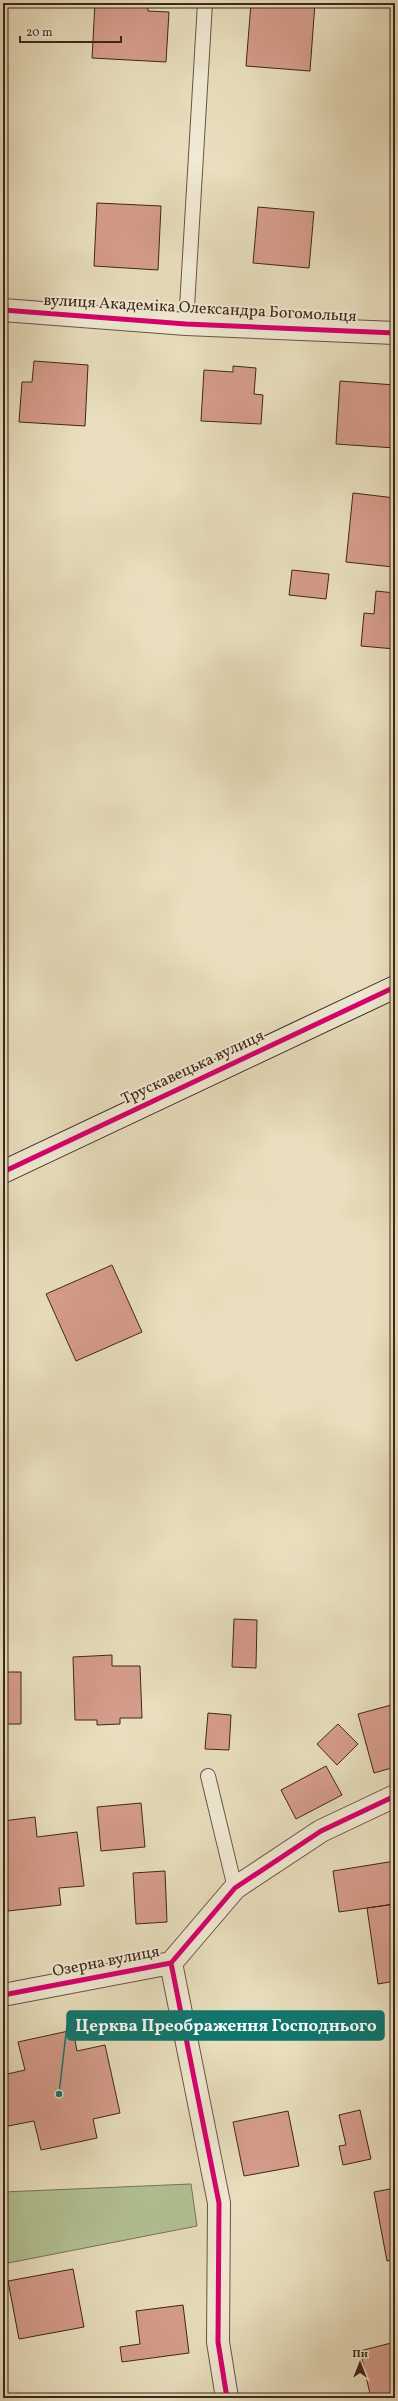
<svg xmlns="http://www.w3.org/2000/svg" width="398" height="2401" font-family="Vollkorn,serif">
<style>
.green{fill:#b3c294;stroke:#787456}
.building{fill:#d69d8c;stroke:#3e2619}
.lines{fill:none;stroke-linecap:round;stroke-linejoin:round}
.service-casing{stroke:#695442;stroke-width:16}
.minor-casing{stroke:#695442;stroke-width:24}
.secondary-casing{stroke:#3e2619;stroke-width:24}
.service{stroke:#f1ead5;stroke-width:14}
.minor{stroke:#f1ead5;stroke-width:22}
.secondary{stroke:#f1ead5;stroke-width:22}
.cycleway-casing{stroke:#f1ead5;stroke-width:8}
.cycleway{stroke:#d6006c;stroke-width:5}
.labels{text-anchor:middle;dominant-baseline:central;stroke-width:4;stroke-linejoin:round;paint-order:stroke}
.street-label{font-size:16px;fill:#3e2619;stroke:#f1ead5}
.leader{fill:none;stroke:#0f766e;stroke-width:1.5}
.callout-dot{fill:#0f766e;stroke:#f1ead5;stroke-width:1.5}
.callout{fill:#0f766e;stroke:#0f766e;stroke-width:1.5}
.callout-label{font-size:17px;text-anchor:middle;font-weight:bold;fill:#fff}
</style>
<rect width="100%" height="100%" fill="#e9dfbe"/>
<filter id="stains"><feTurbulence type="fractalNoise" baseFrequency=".005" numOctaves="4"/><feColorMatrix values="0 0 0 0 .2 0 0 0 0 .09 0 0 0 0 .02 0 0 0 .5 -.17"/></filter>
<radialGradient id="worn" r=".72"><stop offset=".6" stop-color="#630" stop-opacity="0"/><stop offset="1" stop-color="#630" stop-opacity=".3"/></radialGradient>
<path class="green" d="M191,2184l6,42 -194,38v-72z"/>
<path class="building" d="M95,3h53v8l21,1 -3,50 -74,-4z
M251,3h64l-5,68 -64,-5z
M97,203l64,3 -3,64 -64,-4z
M258,207l56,5 -5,56 -56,-5z
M34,361l54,4 -3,61 -66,-4 3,-40h10z
M233,366l23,2 -2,26 9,1 -2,29 -60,-3 3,-51 29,2z
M340,381l55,4v63l-59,-4z
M353,493l42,5 -2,69 -47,-5z
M292,570l37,4 -3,25 -37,-4z
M376,591l19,2v56l-34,-3 3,-33 10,1z
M112,1265l30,67 -66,29 -30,-67z
M234,1619l23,1 -1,48 -24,-1z
M112,1655v11h28l2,52h-22v6l-23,1v-5h-22l-2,-63z
M3,1672h18v52h-18z
M395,1704v63l-21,6 -16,-59z
M208,1713l23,2 -2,35 -24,-1z
M338,1724l20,20 -21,21 -20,-21z
M326,1766l16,29 -46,24 -15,-29z
M141,1803l4,44 -44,4 -4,-44z
M35,1817l2,20 40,-5 7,54 -25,2 2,17 -53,6 -5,-39v-51z
M395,1861v43l-56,8 -6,-41z
M165,1871l2,51 -31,2 -3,-51z
M395,1904v77l-17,3 -11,-76z
M73,2030l4,21 28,-6 15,68 -27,6 4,19 -56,12 -7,-29 -31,6v-52l22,-5 -7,-28z
M360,2110l11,49 -28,6 -4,-19 7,-1 -7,-30z
M288,2111l11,55 -55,10 -11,-54z
M395,2188v71l-8,2 -13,-69z
M73,2269l11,58 -65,12 -11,-58z
M183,2305l6,48 -67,9 -2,-15 20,-3 -4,-33z
M395,2342v56h-24l-11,-47z"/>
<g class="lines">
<g class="service-casing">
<path id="service" d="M186,324l19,-321
M208,1776l27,112"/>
</g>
<g class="minor-casing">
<path id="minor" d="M3,310l183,14 209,9
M171,1963l48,240 -1,139 9,56
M3,1995l168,-32 64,-75 86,-57 74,-35"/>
</g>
<g class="secondary-casing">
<path id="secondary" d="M3,1172l392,-185"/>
</g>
<use href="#service" class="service"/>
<use href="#minor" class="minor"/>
<use href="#secondary" class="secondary"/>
<g class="cycleway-casing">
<path id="cycleway" d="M3,310l183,14 209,9
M3,1172l392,-185
M171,1963l48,240 -1,139 9,56
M3,1995l168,-32 64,-75 86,-57 74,-35"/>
</g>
<use href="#cycleway" class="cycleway"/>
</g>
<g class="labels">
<g class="street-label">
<text transform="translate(200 309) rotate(3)">вулиця Академіка Олександра Богомольця</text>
<text transform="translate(193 1068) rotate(-25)">Трускавецька вулиця</text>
<text transform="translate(106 1962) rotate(-11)">Озерна вулиця</text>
</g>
</g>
<path class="leader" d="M59 2094L67 2025"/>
<circle class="callout-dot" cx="59" cy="2094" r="4"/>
<rect class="callout" x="67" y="2011" width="317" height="29" rx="4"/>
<g class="callout-label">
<text x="226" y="2031">Церква Преображення Господнього</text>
</g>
<rect width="398" height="2401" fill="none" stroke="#e9dfbe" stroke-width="16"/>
<rect x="4" y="4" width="390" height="2393" fill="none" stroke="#3e2619" stroke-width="2"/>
<rect x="8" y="8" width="382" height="2385" fill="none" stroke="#3e2619"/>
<g transform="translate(360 2363)" stroke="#f1ead5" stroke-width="3" paint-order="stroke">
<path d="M0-3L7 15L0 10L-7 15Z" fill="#3e2619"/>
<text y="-6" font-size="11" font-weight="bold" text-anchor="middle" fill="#3e2619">Пн</text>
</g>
<path d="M20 36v6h101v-6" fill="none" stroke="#3e2619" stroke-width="2"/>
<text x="26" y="36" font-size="12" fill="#3e2619" stroke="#f1ead5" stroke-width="3" paint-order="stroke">20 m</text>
<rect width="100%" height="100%" filter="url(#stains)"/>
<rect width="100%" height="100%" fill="url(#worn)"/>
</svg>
